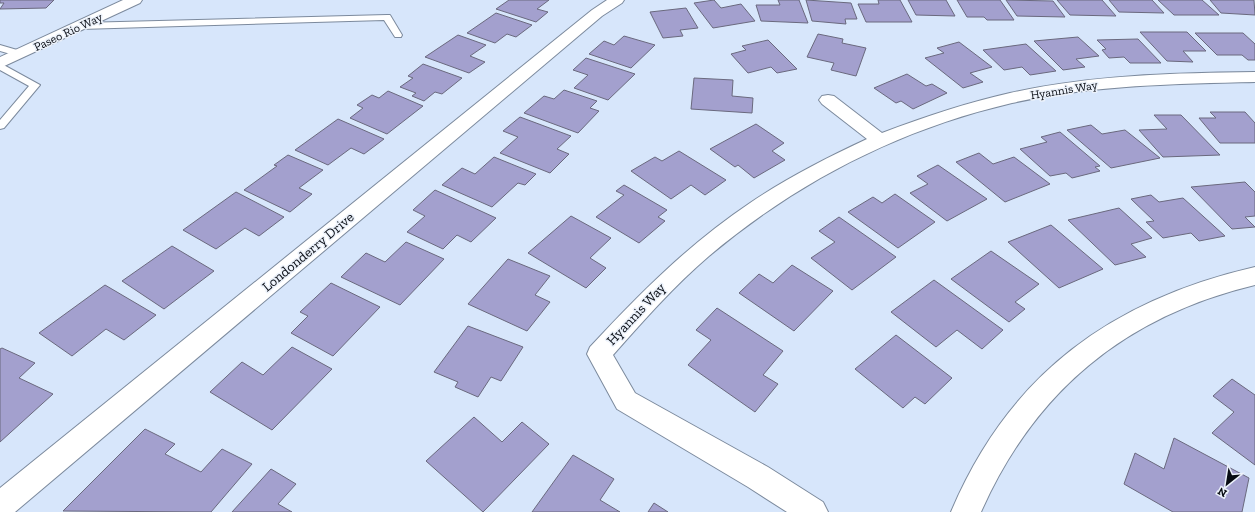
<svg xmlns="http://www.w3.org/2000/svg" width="1255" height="512" font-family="'Zilla Slab',serif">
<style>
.building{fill:#a3a0ce;stroke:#6a697e}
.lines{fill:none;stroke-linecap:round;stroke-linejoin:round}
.service-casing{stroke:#7c8a9d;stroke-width:2}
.minor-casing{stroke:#7c8a9d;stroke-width:2}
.tertiary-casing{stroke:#7c8a9d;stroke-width:2}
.service{fill:#fff;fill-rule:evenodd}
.minor{fill:#fff;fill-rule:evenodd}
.tertiary{fill:#fff;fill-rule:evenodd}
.labels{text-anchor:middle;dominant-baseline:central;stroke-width:3;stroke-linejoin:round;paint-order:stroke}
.far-street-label{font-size:12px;fill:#080c13;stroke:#ecf2fb}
.street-label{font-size:14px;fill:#080c13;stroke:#ecf2fb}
</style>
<rect width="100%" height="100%" fill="#d7e6fb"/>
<path class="building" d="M0,0h54l-8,8 -46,1 4,-6h-4z
M509,0h40l-12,9 11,3 -12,10 -40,-13z
M714,0l7,8 20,-4 14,17 -42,7 -19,-25z
M778,0h21l9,23 -47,-2 -5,-16h24z
M806,0l45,3 6,16h-12l1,5 -34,-3z
M878,0h22l12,22h-46l-8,-18h21z
M908,0h38l9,16 -39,-1z
M957,0h43l14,20h-27l-3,-3h-17z
M1006,0l47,1 12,16 -48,-1z
M1057,0h45l14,16 -46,-1z
M1109,0h43l12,13 -45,-1z
M1158,0h44l17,15h-45z
M1210,0h44l1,15 -34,-2z
M686,8l12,20 -18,2 3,6 -20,2 -13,-26z
M496,13l36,12 -16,12 -9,-3 -12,9 -28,-10z
M1140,32h47l19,19h-23l10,11 -26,-1z
M1195,33h48l12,11v16h-7l-6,-5h-25z
M818,34l25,5 -1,4 24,5 -10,28 -25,-6 3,-7 -27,-6z
M458,35l28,10 -16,11 15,6 -16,11 -44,-16z
M624,36l31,9 -24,23 -42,-14 15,-13 10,4z
M1078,37l21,19 -23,3 9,8 -22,3 -29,-29z
M1138,39l23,24h-31l-6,-6 -15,1 -7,-8 4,-1 -9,-9z
M768,40l29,29 -20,4 -6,-6 -23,6 -17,-19 15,-4 -4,-4z
M959,42l33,25 -22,6 13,9 -20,6 -38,-30 19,-5 -7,-5z
M1026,44l30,27 -26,4 -8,-8 -18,3 -21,-20z
M586,58l49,16 -27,26 -34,-12 14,-13 -15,-5z
M423,64l39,14 -20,16 -7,-2 -11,9 -12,-5 4,-3 -16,-6 13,-9 -5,-2z
M907,74l19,12 6,-2 15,9 -34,16 -12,-8 -5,2 -22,-15z
M694,78l39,2 -1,16 21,2 -1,15 -61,-4z
M564,90l33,11 -7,7 9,3 -21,22 -54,-20 20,-17 10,3z
M388,91l35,15 -36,28 -37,-16 13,-10 -6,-3 15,-10 7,3z
M1210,112h35l10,11v20h-35l-21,-25h17z
M1154,115h27l39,40 -57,2 -24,-27 28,-1z
M520,117l51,19 -14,13 12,5 -19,19 -50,-20 18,-16 -15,-6z
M338,119l46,20 -20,15 -13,-6 -23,17 -33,-15z
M756,124l28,19 -12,8 13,9 -31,18 -16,-13 -3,2 -25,-18z
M1091,125l11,9 23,-4 35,28 -49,10 -44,-38z
M1060,132l40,34 -5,1 5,4 -28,7 -6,-5 -16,3 -30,-27 27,-7 -6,-5z
M679,151l47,29 -21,15 -14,-10 -20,14 -40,-28 24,-14 7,4z
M979,153l14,11 21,-7 36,27 -45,18 -49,-40z
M288,155l35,15 -24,18 13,6 -22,18 -46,-22 33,-24 -3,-1z
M494,157l42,17 -11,11 -7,-2 -26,24 -50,-22 20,-17 13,6z
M938,165l49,34 -40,22 -37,-28 18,-9 -11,-8z
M1245,182l10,10v24l-10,1 10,10 -23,2 -41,-42z
M624,185l43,25 -9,7 7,4 -26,22 -43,-26 28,-22 -8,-4z
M435,190l61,28 -25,24 -14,-7 -14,14 -36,-17 18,-16 -12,-6z
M236,192l48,25 -25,19 -14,-8 -29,21 -33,-19z
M895,194l40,28 -37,26 -50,-36 25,-15 9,6z
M1151,195l8,7 24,-4 42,38 -26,5 -8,-8 -28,5 -17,-16 8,-1 -23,-22z
M1119,208l33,30 -21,6 15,13 -31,8 -47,-45z
M571,216l40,22 -21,20 16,10 -20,20 -58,-35z
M839,217l57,40 -44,33 -41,-32 24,-16 -16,-11z
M1051,225l52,44 -44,19 -51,-46z
M406,242l38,17 -44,46 -59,-28 25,-24 19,9z
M172,246l42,25 -50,38 -42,-28z
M991,251l48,33 -24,18 10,7 -16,13 -58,-43z
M508,259l42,17 -15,19 15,7 -23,29 -59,-27z
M792,265l41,26 -39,40 -55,-38 20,-19 14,9z
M934,280l69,50 -21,19 -25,-19 -21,17 -45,-35z
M331,283l49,24 -47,49 -42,-23 17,-17 -8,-4z
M105,285l51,30 -32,25 -18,-11 -34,27 -33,-23z
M717,308l66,43 -20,24 15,9 -23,28 -67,-47 23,-25 -15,-10z
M468,326l55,21 -22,34 -10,-4 -13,20 -23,-10 3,-5 -24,-10z
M896,335l56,43 -27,26 -10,-7 -12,11 -48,-39z
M292,347l40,22 -60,61 -62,-38 32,-30 21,13z
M2,348l33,15 -16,15 34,16 -53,48v-93z
M1232,379l23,16v70l-43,-32 22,-21 -21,-16z
M474,417l28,25 20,-20 27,22 -66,68 -57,-51z
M145,429l30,15 -10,10 36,18 21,-23 30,15 -41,48 -148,-1z
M1174,438l75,40 -7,34h-69l-49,-28 11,-31 29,16z
M573,455l41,24 -14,21 20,12h-88z
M271,469l25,15 -18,20 14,8h-60z
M654,503l14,9h-20z"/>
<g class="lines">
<g class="service-casing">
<path id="service" d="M387,15h3l12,20 -1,2h-6l-11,-17 -303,9 -4,-3 4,-3z
M0,45l24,7 1,2 -4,3 -21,-6z
M0,63l40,22 -36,43 -4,1v-9l29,-34 -29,-16z"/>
</g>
<g class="minor-casing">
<path id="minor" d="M607,0h17l-2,3 -20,13 -587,496h-15v-24l592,-478z
M1255,72v10c-81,2 -163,3 -243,21 -112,26 -215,79 -303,153 -35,30 -66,65 -96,99l22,38 133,74 55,35 5,10h-41l-39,-25 -131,-78 -30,-55 3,-7c49,-53 100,-104 160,-144 37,-25 76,-45 117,-64l-45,-35 -3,-4 3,-4 6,-1 6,1 48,37c42,-16 84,-30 128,-40 80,-18 163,-20 245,-21z"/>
</g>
<g class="tertiary-casing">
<path id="tertiary" d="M123,0h19l-2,3 -140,65v-11z
M1255,267v18c-129,31 -220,105 -274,227h-30c58,-138 161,-212 304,-245z"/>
</g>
<use href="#service" class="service"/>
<use href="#minor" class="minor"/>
<use href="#tertiary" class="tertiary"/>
</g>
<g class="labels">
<g class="far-street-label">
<text transform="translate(68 32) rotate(-25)">Paseo Rio Way</text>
<text transform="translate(1064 90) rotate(-9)">Hyannis Way</text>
</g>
<g class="street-label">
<text transform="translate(308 252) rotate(-40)">Londonderry Drive</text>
<text transform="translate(636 314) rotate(-47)">Hyannis Way</text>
</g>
</g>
<g transform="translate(1227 484) rotate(210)" stroke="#ecf2fb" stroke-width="3" paint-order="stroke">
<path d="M0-3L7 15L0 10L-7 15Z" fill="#080c13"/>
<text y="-6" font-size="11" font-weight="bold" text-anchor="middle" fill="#080c13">N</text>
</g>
</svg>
